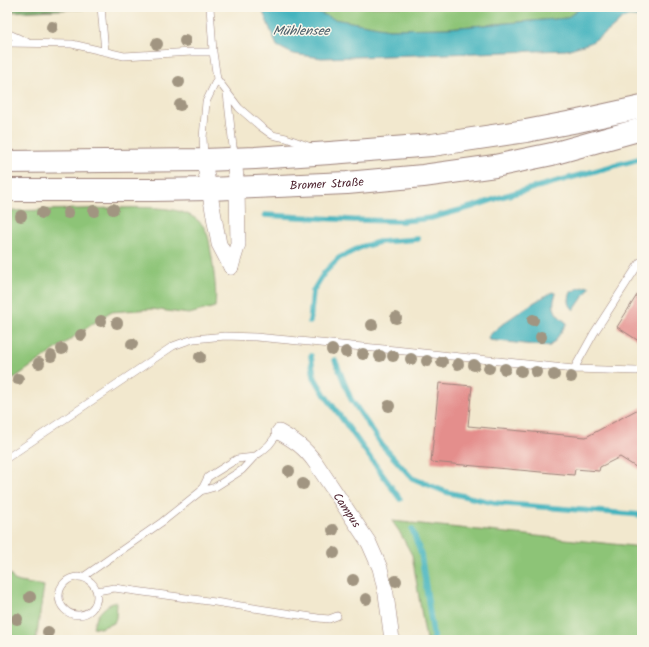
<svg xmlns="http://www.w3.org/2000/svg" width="649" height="647" font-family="Kalam,sans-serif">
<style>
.green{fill:#8dc477;stroke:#6c7251}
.forest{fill:#72aa68;stroke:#5e644a}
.water{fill:#45b4be;stroke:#486a74}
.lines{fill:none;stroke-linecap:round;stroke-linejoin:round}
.stream{stroke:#45b4be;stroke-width:5.5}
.building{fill:#e48e8c}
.service-casing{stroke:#9e847c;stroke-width:8}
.minor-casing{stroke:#9e847c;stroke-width:16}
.primary-casing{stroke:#9e847c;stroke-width:24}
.service{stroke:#fff;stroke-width:7}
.minor{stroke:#fff;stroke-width:15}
.primary{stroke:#fff;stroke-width:22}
.tree{fill:#a19581}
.labels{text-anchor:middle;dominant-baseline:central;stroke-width:3;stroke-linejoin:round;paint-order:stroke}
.street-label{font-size:12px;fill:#4a1f2b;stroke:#fbf7ec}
.water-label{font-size:13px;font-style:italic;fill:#485b66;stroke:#fbf7ec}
</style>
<rect width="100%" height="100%" fill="#fbf7ec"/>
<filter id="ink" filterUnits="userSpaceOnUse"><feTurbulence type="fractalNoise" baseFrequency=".025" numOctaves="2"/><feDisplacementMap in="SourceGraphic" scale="8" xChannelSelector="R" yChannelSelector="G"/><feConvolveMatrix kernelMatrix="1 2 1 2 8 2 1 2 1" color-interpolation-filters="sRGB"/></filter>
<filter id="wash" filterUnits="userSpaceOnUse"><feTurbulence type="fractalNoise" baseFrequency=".012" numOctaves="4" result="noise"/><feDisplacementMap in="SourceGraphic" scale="16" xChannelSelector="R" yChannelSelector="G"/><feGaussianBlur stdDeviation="0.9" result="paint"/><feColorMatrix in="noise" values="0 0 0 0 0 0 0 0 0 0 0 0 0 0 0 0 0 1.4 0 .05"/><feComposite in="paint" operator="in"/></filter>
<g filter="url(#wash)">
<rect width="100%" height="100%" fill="#f2e8ce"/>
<path class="green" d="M309,7h272l-14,11 -119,10 -59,1 -55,-10 -24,-10z
M114,208c26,0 79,-6 92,23 4,8 4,18 6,27 2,17 5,32 3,49l-26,7 -37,-5 -42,3 -103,71v-172z
M392,521l250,26v93h-216l-14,-85 -13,-24z
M7,570l7,10 6,2 24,4 -8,54h-29z
M115,602l2,1 -1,15 -2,5 -14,5 -7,-1c2,-11 12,-22 22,-25z"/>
<path class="forest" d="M7,7h77v2l-77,3z"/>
<path class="water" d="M261,7h48l1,2 24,10 55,10 59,-1 119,-10 14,-11h61v12l-11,-3 -9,3 -12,11 -20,13 -24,7 -90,3 -154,5 -29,-4 -16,-8z
M588,286l2,1 -16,23c-6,-5 -6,-10 -3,-18l8,-4z
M553,292l3,2c-6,14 0,21 11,29l-12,18 -5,5h-8l-53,-6 -1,-3c5,-6 11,-10 17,-15 16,-11 31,-22 48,-30z"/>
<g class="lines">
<path class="stream" d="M265,215l88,5 49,1 29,-3 44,-12 29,-10 138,-38
M310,322l3,-31 11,-18 15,-15 22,-11 18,-5 39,-3
M311,356l3,21 11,18 75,104
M335,360l16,39 31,46 30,33 34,14 49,11 147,12
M412,529l9,25 13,86"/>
</g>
<g id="blocks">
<path class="building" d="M642,287v56l-25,-16z
M439,383l33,3 -4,40 118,11 56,-30v64l-22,-14 -20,10 -1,4 -24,-2 -1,6 -143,-13z"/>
</g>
</g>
<g filter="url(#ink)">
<use href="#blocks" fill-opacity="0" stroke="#9e847c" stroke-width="1"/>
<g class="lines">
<g class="service-casing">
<path id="service" d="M101,7l4,45
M210,7l3,45 4,27 22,29 22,19 11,8 14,3 25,9
M7,33l20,9
M7,43l65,1 52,12 68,-4h21
M227,93l7,63
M204,157l-1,-19 3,-36 11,-23
M574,369l20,-36 46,-71
M7,458l166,-112 11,-4 10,-3 31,-3 31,1 139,13 179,19 63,2
M201,491l7,-14 29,-18 17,-2
M83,577l79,-55 39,-31 14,-4 27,-17 12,-13 7,-5 8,-7 10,-13
M59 596a19 19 0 1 1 38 0a19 19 0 1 1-38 0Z
M97,591l17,-3 101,14 103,16 11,1 8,-3"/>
</g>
<g class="minor-casing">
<g id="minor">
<path d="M204,160l5,29 10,55 12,23"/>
<path d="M231,267l7,-23 -1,-56 -3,-30"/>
<path id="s1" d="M279,432c16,9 25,15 36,30l54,81 11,25 6,26 6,46"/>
</g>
</g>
<g class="primary-casing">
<g id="primary">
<path d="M7,162l197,-2 51,-2 75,-5 102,-8 94,-14 52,-10 64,-14"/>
<path id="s2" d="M7,190h146l56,-1 138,-6 76,-7 72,-10 57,-12 50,-14 40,-11"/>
</g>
</g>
<use href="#service" class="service"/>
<use href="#minor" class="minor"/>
<use href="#primary" class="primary"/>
</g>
<g class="tree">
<circle cx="52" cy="27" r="6"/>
<circle cx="185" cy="41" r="6"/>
<circle cx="157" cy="44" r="6"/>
<circle cx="179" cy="82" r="6"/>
<circle cx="180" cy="105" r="6"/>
<circle cx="113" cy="209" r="6"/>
<circle cx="94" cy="211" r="6"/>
<circle cx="42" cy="213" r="6"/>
<circle cx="68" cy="213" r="6"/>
<circle cx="21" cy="216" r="6"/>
<circle cx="396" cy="318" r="6"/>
<circle cx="533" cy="320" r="6"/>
<circle cx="101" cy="321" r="6"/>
<circle cx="117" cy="323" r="6"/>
<circle cx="372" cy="325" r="6"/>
<circle cx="81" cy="335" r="6"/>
<circle cx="541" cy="337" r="6"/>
<circle cx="132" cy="344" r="6"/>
<circle cx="62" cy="349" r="6"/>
<circle cx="332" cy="350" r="6"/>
<circle cx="346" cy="352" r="6"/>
<circle cx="363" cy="354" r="6"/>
<circle cx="51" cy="356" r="6"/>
<circle cx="380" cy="356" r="6"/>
<circle cx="393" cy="356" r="6"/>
<circle cx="200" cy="357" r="6"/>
<circle cx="411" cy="359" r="6"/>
<circle cx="427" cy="361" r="6"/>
<circle cx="442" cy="362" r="6"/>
<circle cx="39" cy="363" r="6"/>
<circle cx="458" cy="364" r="6"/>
<circle cx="474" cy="365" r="6"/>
<circle cx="489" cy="368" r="6"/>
<circle cx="505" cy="369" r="6"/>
<circle cx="521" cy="371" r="6"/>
<circle cx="536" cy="372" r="6"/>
<circle cx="554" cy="375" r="6"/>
<circle cx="571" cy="377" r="6"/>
<circle cx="18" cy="379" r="6"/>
<circle cx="389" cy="406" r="6"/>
<circle cx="289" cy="471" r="6"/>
<circle cx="303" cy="484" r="6"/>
<circle cx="333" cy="530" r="6"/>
<circle cx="334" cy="553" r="6"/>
<circle cx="353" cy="580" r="6"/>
<circle cx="396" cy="581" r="6"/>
<circle cx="30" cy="597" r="6"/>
<circle cx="366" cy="599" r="6"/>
<circle cx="17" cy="619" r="6"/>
<circle cx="48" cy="632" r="6"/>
</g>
</g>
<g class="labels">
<g class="street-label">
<text stroke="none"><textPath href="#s2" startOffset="320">Bromer Straße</textPath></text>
<text stroke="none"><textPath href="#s1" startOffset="105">Campus</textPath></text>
</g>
<g class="water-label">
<text x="301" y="31">Mühlensee</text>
</g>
</g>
<rect width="649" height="647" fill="none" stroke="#fbf7ec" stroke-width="24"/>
</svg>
